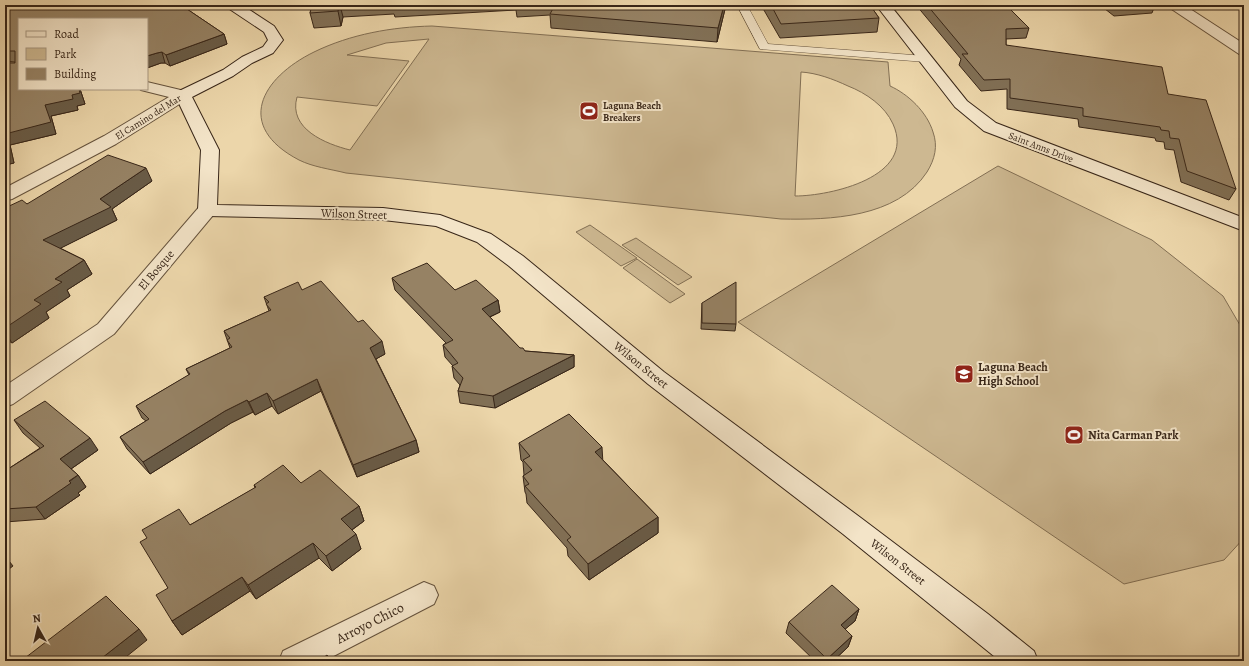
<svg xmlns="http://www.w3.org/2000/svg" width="1249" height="666" font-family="Alegreya,serif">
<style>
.green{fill:#cdb891;stroke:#826f54;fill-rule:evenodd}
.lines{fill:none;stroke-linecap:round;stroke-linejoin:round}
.lane-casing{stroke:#65523c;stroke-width:1}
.street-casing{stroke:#65523c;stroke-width:2}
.secondary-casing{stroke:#382618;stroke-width:2}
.lane{fill:#f3e4c8;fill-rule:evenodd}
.street{fill:#f3e4c8;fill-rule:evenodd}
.secondary{fill:#f3e4c8;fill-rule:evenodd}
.wall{fill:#817056;stroke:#382618}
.shaded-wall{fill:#695b46;stroke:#382618}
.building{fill:#968264;stroke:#382618}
.labels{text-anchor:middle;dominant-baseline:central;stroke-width:4;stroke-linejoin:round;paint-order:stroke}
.far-poi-label{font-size:10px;font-weight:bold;fill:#382618;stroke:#f3e4c8;text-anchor:start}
.far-street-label{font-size:10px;fill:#382618;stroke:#f3e4c8}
.street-label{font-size:12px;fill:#382618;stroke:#f3e4c8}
.poi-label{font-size:12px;font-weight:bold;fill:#382618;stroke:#f3e4c8;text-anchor:start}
.near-street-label{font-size:14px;fill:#382618;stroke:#f3e4c8}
</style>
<rect width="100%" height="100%" fill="#ecd6aa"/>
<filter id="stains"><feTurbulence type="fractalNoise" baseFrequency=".005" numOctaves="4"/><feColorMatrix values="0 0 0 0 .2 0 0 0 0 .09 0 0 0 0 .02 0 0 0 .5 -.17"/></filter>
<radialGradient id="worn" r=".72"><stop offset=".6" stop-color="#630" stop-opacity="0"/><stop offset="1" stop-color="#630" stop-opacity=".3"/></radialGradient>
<path class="green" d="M432,26l456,36 2,24c18,8 37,26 43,46 5,14 2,27 -6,40 -30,46 -97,48 -146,47l-435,-46c-16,-4 -33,-6 -47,-13 -65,-34 -38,-82 15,-108 37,-18 78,-25 118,-26zM429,39l-79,111c-24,-6 -62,-21 -53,-53l80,9 32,-45 -62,-6 39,-12zM801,72c16,1 32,7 47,14 18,7 37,20 45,38 24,53 -63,72 -98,72z
M998,166l154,74 71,56 21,36v206l-20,22 -100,24 -386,-262z
M590,225l47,33 -16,8 -45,-34z
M636,238l56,39 -14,8 -56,-40z
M637,259l48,35 -15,9 -47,-35z"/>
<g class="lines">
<g class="lane-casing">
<path id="lane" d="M737,5h10l21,39 158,12 5,3 -5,3 -166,-13z"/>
</g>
<g class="street-casing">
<path id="street" d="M1168,5h16l60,39v11l-5,-1 -69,-46z
M147,82l42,10 2,3 -2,3 -73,46 -104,55 -7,2v-13l99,-52 65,-39 -28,-7 -1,-1h7z
M207,204l7,2 2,4 -2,4 -100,120 -101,70 -8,3v-21l93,-62 102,-118z
M424,582l10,4 4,9 -4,9 -110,57h-45l4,-10z"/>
</g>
<g class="secondary-casing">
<path id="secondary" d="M226,5h16l32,21 9,14 -10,13 -21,10 -19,13 -41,21 27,53 -2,55 166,3 57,7 51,19 32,22 141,116 197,146 127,96 46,37 4,10h-38l-157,-127 -195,-150 -139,-118 -32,-24 -41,-16 -53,-6 -176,-4 -7,-2 -2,-4 3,-60 -26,-55 2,-3 46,-22 19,-13 21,-10 5,-7 -4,-8 -36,-24z
M876,5h14l77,96 29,22 248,95v13l-260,-100 -29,-24z"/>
</g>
<use href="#lane" class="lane"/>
<use href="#street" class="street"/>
<use href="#secondary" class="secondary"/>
</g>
<path class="wall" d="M5,5h176l43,29 3,10 -57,22 -5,-3h-4l-14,5v-49h-128v70h61l5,15 -8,2 1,4 -27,6 5,18 -46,11 4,18 -9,2v-102h10v-1l-10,-1z
M312,5h414l-9,37 -166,-14 -1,-13 -33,2 -1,-7 -121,7 -1,-3 -51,3 -2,9 -27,2 -4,-15z
M761,5h109l9,13 -2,14 -97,6z
M916,5h90l23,23 -3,10 -20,1v6l162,49 68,95 -7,11 -48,-18 -7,-32 -9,-1 -1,-7 -8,-1 -1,-3 -76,-11 -1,-8 -71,-10v-20l-26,2 -22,-26 2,-6z
M1100,5h55l-3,8 -38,3z
M152,181l-40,28 5,11 -57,28 24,12 8,14 -25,16 3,6 -24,16 3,6 -37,25 -5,-3 -2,1v-133z
M392,278l63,12 43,10 2,12 -10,5 30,31 5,3 49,4v12l-79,41 -35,-5 -2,-12 2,-6 -6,-7 -2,-12h1l-8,-9 -2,-12 3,-2 -51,-53z
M302,290l83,64 -9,5 40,81 3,12 -62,25 -36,-86 -43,23 -6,-8 -17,9 -2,-3 -22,11 -81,51 -23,-25 -7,-12 26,-16 -4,-3 -6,-12 53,-31 -3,-6 44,-21 -6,-17 45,-20 -5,-14z
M702,303l34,21 -1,7 -34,-2z
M14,420l84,30 -27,19 7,6 8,12 -8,6 2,2 -35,24 -40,3v-51l35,-23 -17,-15z
M519,443l84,17 55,57v16l-69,47 -21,-24 -1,-8 -40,-45 -1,-9 -1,-2 -2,-16 1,-1 -1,-13 -2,-2z
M301,483l58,23 5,15 -12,9 9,19 -29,22 -13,-13 -63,41 -6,-8 -68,44 -10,-14 -4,-33 -21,-50 43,-13 65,-37 -1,-3z
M859,609l-4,12 -10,8 7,7 -4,11 -15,14h-18l-29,-28 3,-11z"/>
<path class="shaded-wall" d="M339,5h1l3,12 -2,9 -3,-15z
M724,5h2l-9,37 1,-14z
M224,34l3,10 -57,22 -4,-11z
M162,52l3,11h-4l-14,5v-12l10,-3z
M79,89h1l5,15 -8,2 1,4 -27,6 5,18 -46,11 4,18 -9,2v-31l40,-29 27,-10z
M146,168l6,13 -40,28 5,11 -66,33 -8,-13 57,-41z
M84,260l8,14 -25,16 3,6 -24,16 3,6 -37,25 -7,-11v-4l29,-28 21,-21z
M498,300l2,12 -17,8 -1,-11z
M5,336l2,4 -2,1z
M382,341l3,13 -11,6 -4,-12z
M574,355v12l-79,41 -2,-12z
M317,379l4,12 -43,23 -5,-13z
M267,393l5,13 -17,9 -6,-13z
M247,400l6,12 -22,11 -81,51 -7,-12 82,-51z
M90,438l8,12 -30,21 -8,-12z
M416,440l3,12 -62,25 -4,-12z
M602,447l1,17 -8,-12z
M78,475l8,12 -8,6 2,2 -35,24 -9,-12z
M359,506l5,15 -18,13 -5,-15z
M658,517v16l-69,47 -1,-16z
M356,534l5,15 -29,22 -6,-15z
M313,543l6,15 -63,41 -8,-14z
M5,556l8,10 -8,6z
M242,577l8,14 -68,44 -10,-14z
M859,609l-4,12 -18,15 4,-11z
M139,629l8,11 -26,21h-23z
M852,636l-4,11 -15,14h-7l1,-2z"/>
<path class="building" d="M5,5h176l43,29 -58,21 -4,-3 -5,1 -10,3v-37h-128v70h60l1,4 -8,2 1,4 -28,6 6,17 -46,12v-71h10v-12h-10z
M312,5h27l-1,6 -28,2z
M555,5h169l-6,23 -168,-14z
M771,5h99l9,13 -98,6z
M927,5h79l23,23 -23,1v16l156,22 6,27 38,6 30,89 -49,-18 -8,-32 -9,-1 -1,-7 -8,-1 -1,-3 -77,-11v-8l-73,-10v-19l-26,1 -22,-26h6z
M5,140l3,12 -3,1z
M108,155l38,13 -46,31 11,8 -68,33 41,20 -29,19 7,3 -28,18 7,4 -36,24v-120l17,-8 5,4z
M427,263l28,27 21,-10 22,20 -16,9 38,39h3l2,3 49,4 -81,41 -35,-5 5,-13 -11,-12 6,-3 -15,-18 10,-5 -61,-62z
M321,281l37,41 5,-2 19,21 -12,7 46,92 -63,25 -36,-86 -44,22 -6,-8 -18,9 -2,-2 -22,11 -82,51 -23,-25 29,-18 -13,-13 54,-32 -4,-5 46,-22 -5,-7 3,-2 -6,-7 47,-21 -5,-6 3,-2 -5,-5 34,-15 4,8z
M736,282v42l-34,-1v-20z
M45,401l45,37 -30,21 18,16 -9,6 2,2 -35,24 -31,2v-38l39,-25 -30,-26z
M569,414l33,33 -7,5 63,65 -70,47 -21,-24 4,-3 -46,-51 4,-2 -6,-8 9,-6 -9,-10 7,-4 -11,-13z
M283,465l18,18 19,-13 39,36 -18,13 15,15 -30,22 -13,-13 -65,42 -6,-8 -70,44 -16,-26 12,-7 -28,-46 7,-4 -5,-8 37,-21 11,16 66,-38 -2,-2z
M832,585l27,24 -18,16 11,11 -25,23 -38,-37z
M106,596l33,33 -41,32h-77z
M327,655l5,6h-13z"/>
<defs>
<g id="stadium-square" transform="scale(1)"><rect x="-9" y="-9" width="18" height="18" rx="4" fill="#8f2418" stroke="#f3e4c8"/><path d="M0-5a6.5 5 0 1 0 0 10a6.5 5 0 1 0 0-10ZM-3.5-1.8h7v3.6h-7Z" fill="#fff"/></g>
<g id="school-square" transform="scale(1)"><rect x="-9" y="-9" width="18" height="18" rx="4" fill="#8f2418" stroke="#f3e4c8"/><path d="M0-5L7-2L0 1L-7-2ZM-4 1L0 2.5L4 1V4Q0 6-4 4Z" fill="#fff"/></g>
</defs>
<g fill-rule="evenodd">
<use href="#stadium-square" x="589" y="111"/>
<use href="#school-square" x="964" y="374"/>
<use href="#stadium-square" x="1074" y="435"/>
</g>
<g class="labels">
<g class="far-poi-label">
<text x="603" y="105">Laguna Beach<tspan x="603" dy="12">Breakers</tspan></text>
</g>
<g class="far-street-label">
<text transform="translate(148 117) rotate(-32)">El Camino del Mar</text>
<text transform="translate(1041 147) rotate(21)">Saint Anns Drive</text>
</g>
<g class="street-label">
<text transform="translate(354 214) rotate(2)">Wilson Street</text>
<text transform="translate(156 270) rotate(-50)">El Bosque</text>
<text transform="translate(641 365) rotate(39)">Wilson Street</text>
<text transform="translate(898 562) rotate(38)">Wilson Street</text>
</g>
<g class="poi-label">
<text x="978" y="367">Laguna Beach<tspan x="978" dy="14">High School</tspan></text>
<text x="1088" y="435">Nita Carman Park</text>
</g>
<g class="near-street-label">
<text transform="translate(370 623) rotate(-27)">Arroyo Chico</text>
</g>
</g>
<rect width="1249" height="666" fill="none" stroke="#ecd6aa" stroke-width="20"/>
<rect x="6" y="6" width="1237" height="654" fill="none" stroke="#382618" stroke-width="2"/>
<rect x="10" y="10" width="1229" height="646" fill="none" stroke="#382618"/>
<rect x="18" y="18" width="130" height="72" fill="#f3e4c8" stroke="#a89882"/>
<rect x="26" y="31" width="20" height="6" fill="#f3e4c8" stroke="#a89882"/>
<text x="54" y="38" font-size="12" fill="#382618">Road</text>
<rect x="26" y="48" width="20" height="12" fill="#cdb891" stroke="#a89882"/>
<text x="54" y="58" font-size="12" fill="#382618">Park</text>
<rect x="26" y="68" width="20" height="12" fill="#968264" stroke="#a89882"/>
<text x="54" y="78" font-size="12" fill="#382618">Building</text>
<g transform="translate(38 628) rotate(352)" stroke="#f3e4c8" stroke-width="3" paint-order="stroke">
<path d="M0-3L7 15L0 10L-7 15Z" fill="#382618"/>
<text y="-6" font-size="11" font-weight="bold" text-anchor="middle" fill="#382618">N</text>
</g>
<rect width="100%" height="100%" filter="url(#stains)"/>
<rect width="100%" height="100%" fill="url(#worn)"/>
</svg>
